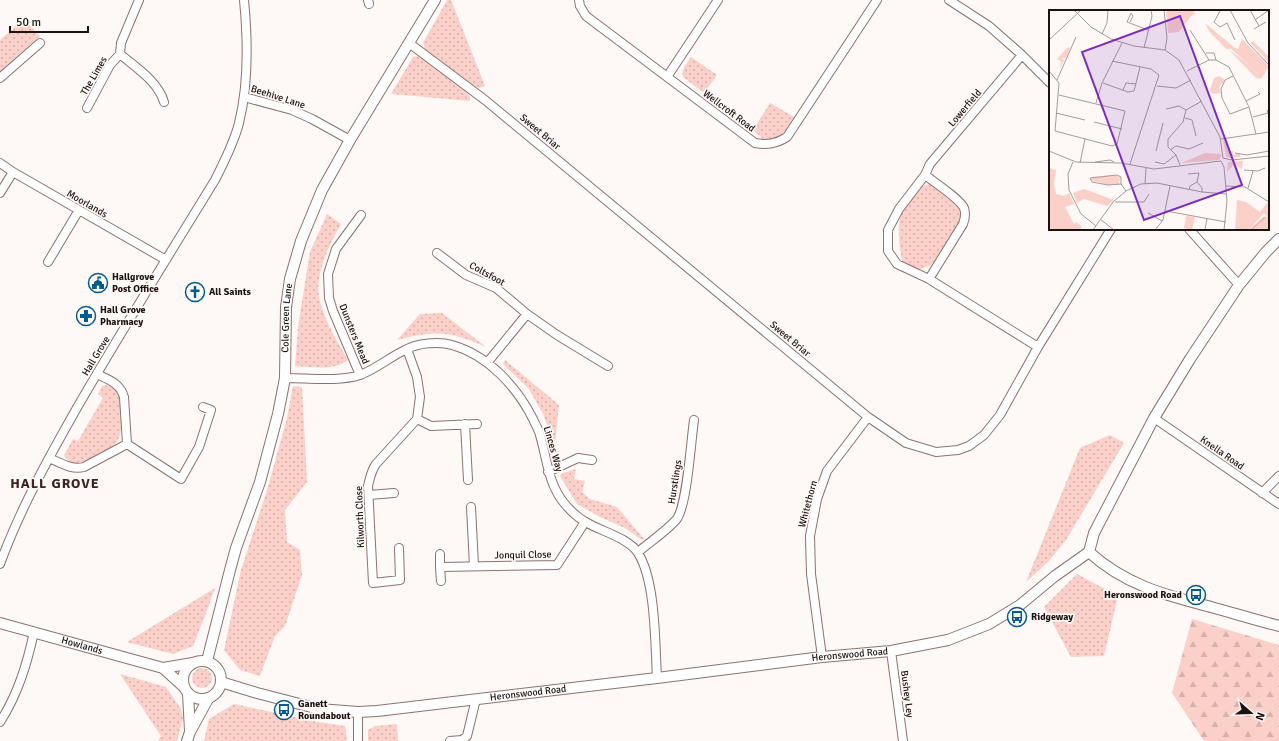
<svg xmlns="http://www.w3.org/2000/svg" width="1279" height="741" font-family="Signika,sans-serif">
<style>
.grass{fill:url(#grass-dots)}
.forest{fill:url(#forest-firs)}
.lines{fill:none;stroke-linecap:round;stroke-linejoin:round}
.minor-casing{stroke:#8d726d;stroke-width:10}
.tertiary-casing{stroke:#8d726d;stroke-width:12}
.minor{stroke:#fff;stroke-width:8}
.tertiary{stroke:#fff;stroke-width:10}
.labels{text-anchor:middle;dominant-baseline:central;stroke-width:3.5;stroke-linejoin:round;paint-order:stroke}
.street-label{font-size:10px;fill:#1c1210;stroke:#fef8f7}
.poi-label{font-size:10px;font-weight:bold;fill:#1c1210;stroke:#fef8f7;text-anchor:start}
.district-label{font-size:14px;font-weight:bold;letter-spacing:1px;fill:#3b2521;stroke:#fef8f7}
.inset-river{fill:none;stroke:#f7b2a7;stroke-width:2}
.inset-road{fill:none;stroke:#a49c9b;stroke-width:1}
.view{fill:#7b2cbf;fill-opacity:0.15;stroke:#7b2cbf;stroke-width:2}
.inset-edge{fill:none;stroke:#1c1210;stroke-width:2}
</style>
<defs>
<pattern id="grass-dots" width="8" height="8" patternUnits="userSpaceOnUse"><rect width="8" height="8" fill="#fad0c9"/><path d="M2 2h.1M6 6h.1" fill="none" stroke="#d6b2ac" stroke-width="1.8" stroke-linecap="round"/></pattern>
<pattern id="forest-firs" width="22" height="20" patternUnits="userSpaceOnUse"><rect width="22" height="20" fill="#fad0c9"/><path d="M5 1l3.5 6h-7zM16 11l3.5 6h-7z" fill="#d6b2ac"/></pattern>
</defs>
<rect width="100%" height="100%" fill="#fef8f7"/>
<path class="grass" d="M447,0h4l34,86 -6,2 -5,-2 -49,-37 -2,-6z
M24,19l16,17 -40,35v-31z
M417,56l8,4 42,33 3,3v5l-79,-7 22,-37z
M691,57l26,18 -13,18 -21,-16c-2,-8 4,-14 8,-20z
M770,103l24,14c-10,16 -10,21 -30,23l-11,-10z
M930,184c11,5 27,16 31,28 2,9 -21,44 -28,51 -6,6 -19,9 -27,2 -5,-4 -5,-11 -6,-16 -4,-32 1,-37 19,-62z
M327,214l14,10c-13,23 -29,55 -20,81 6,20 17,38 27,55 -15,11 -35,7 -53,6l3,-39 12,-75z
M442,313l44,34c-36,-16 -51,-17 -89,-7l23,-26z
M505,360l54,45 -5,48 -3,-18 -8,-21 -14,-25 -26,-25z
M106,385c5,1 10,3 12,8 6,9 5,40 -1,49 -4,6 -33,22 -41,21 -6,0 -9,-3 -12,-8l9,-16 5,2 25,-43 -5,-4 4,-8z
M293,386l9,1 5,95 -22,28 2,32 13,8 2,25 -17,51 -10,10 -15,40 -20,-6 -16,-20 17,-80 27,-83 19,-69z
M1110,435l14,8 -58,97 -18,22 -22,20 54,-134z
M576,469l-2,10 11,2 -3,11 8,7 27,8 27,32 -2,1 -17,-12 -25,-11 -23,-13 -17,-28 3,-3z
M1077,574l41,22 -14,60 -33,1 -27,-50z
M215,588l-9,25 -13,33 -20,8 -46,-12z
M192 678a10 10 0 1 1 20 0a10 10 0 1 1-20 0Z
M120,674l46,13 15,22 2,9 -6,23h-19l3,-5z
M234,704l78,17 33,5 2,15h-143l5,-22z
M397,724l1,17h-30v-11l7,-4z"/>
<path class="forest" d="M1192,619l87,26v96h-75l-32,-48z"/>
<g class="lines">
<g class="minor-casing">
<path id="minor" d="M139,0l-18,43 -1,11c15,13 38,27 44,48
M368,0l1,4
M579,0l1,6 6,10 169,127c12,2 21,1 32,-6l90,-137
M949,0l40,26 33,29 28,28
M409,43l76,57 383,317 38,26 30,9 22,-2 11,-4 15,-11 16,-20 38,-68 73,-118
M1022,55l-92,109 -5,11 -26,34 -11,21v21l9,13 32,15 109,68
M667,77l51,-77
M0,78l40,-35
M244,97l48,13 20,9 38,21
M87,108l23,-43 10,-11
M0,163l13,9 153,88
M925,175c9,7 35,24 39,33 2,6 1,11 -1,16l-34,55
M0,193l13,-21
M1189,229l50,56
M437,253l29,22 30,13 31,26 30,21 51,31
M48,262l31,-52
M487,363l40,-49
M360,375l-27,-64 -4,-13 -1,-24 8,-25 25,-34
M285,378c23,0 54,4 75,-3 16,-6 30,-18 45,-25 12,-7 34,-9 47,-5 36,10 65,42 81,74 2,5 6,11 7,16 7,24 8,48 24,68 5,6 13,14 20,18 15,10 44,16 54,32 18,28 17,92 19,125
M1154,418l125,86
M417,419l14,7 46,-2
M465,424l3,56
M127,444l54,35 18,-32 12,-37 -8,-3
M49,458c12,5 22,12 35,9l43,-23 -3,-47c-4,-14 -15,-17 -27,-23
M548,472l30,-14 14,2
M1262,493l17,-17
M369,495l25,-2
M471,507l3,59
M399,548l1,32 -27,3 -5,-97c2,-8 3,-15 8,-22l41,-45 3,-22 -3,-20 -10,-28
M638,552c12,-10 27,-20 38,-32 11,-12 15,-80 18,-100
M440,554v13l117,-2 28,-43
M0,564c20,-55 49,-107 78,-158 44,-76 91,-151 137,-226 9,-18 19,-37 24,-57 10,-40 9,-82 5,-123
M440,567l1,14
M891,651l12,90
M822,657l-11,-83 -1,-38 7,-37 10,-28 41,-54
M0,722c18,-28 27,-58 34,-90
M358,741v-29
M450,741l12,-1 5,-4 9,-37"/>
</g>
<g class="tertiary-casing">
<g id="tertiary">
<path d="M1089,552c36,33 76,43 122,55 22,6 45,13 68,19"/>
<path id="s1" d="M0,623l163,45 30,-5"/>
<circle cx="202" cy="680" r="19"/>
<path id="s2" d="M207,661l23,-91 6,-22 24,-66 18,-68 7,-36 1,-71 4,-28 11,-38 21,-51 28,-50 85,-140"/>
<path d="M163,668l21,19"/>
<path id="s3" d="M221,682l36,11 62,16 39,3 19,-1 280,-33 165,-21 69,-6 57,-11 41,-16 31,-19 35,-29 34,-24 5,-19 60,-115 36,-59 49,-74 27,-33 13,-13"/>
<path d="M188,694l2,37"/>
<path d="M187,741l3,-9 18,-33"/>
</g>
</g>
<use href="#minor" class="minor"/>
<use href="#tertiary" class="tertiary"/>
</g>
<defs>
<g id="civic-ring" transform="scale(1)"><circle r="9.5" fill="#fef8f7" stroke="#045b8d" stroke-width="1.5"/><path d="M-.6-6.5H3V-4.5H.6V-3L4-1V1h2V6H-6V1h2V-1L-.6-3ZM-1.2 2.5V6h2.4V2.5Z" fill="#045b8d"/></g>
<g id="church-ring" transform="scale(1)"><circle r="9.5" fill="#fef8f7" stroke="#045b8d" stroke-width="1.5"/><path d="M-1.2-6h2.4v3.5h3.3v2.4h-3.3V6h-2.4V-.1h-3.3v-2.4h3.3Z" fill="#045b8d"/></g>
<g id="pharmacy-ring" transform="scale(1)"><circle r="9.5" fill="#fef8f7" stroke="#045b8d" stroke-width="1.5"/><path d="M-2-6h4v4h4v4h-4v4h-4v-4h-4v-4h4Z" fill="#045b8d"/></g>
<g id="bus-ring" transform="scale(1)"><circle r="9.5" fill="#fef8f7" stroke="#045b8d" stroke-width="1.5"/><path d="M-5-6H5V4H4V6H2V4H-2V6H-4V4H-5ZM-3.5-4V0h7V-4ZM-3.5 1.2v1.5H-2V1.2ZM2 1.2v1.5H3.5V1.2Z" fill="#045b8d"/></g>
</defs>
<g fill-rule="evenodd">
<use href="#civic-ring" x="98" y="283"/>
<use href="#church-ring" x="195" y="292"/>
<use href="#pharmacy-ring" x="86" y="316"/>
<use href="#bus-ring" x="1196" y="595"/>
<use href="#bus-ring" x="1017" y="617"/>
<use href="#bus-ring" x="284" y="710"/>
</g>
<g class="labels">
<g class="street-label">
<text transform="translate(94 76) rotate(-60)">The Limes</text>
<text transform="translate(278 97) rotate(18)">Beehive Lane</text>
<text transform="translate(965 108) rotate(-50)">Lowerfield</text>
<text transform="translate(729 111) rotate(37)">Wellcroft Road</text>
<text transform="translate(540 132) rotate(40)">Sweet Briar</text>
<text transform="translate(87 204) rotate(30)">Moorlands</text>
<text transform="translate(487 274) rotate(29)">Coltsfoot</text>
<text stroke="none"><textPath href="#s2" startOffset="354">Cole Green Lane</textPath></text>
<text transform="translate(354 334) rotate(68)">Dunsters Mead</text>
<text transform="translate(790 339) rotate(40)">Sweet Briar</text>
<text transform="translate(96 356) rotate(-59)">Hall Grove</text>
<text transform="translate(553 449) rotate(74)">Linces Way</text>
<text transform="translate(1222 453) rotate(35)">Knella Road</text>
<text transform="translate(675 482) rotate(-81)">Hurstlings</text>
<text transform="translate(808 504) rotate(-75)">Whitethorn</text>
<text transform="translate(360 517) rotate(-92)">Kilworth Close</text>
<text transform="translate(523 555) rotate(-1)">Jonquil Close</text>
<text stroke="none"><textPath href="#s1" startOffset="85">Howlands</textPath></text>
<text stroke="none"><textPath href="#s3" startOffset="636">Heronswood Road</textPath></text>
<text stroke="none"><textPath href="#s3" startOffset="312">Heronswood Road</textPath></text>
<text transform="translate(907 694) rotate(83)">Bushey Ley</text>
</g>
<g class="poi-label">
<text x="112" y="277">Hallgrove<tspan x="112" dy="12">Post Office</tspan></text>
<text x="209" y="292">All Saints</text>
<text x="100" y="310">Hall Grove<tspan x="100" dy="12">Pharmacy</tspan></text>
<text x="1182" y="595" text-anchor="end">Heronswood Road</text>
<text x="1031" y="617">Ridgeway</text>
<text x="298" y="704">Ganett<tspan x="298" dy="12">Roundabout</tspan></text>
</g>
<g class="district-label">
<text x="55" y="483">HALL GROVE</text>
</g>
</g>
<g transform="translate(1049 10)">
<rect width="220" height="220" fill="#fef8f7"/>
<path d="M156,13l30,25 3,1 4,-10 27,27 -8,13 -14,-16 -16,-14h-5l-17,-18zM19,37l2,1 -4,10h-5l3,2 -4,9 1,-8 -4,-2zM170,66l6,4 -6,7 2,6 -9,1 -2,-4 4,-12zM178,128l3,13h3l1,4 6,-2v4l-11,1 -3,-2 -3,-16zM156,143l16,1v3l-2,3 -38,3zM194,151l-1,8 -8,-5 -7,8 1,-10zM67,165l4,3 -1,6 -11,1 -17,-5 1,-3zM35,179l30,11 -7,6 -23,-7 -7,4 -4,-10zM137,206l9,1 -3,13 -8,-2z" fill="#fad0c9"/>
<path d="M117,0h26l4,4 -4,1 -13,17 -11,1zM204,31l16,16v5l-19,-19zM179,39l19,14 14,16 -5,-1z" fill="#fad0c9"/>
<path d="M0,158l7,2 -2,14 2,10 8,2 5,-3 5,11 -9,3 9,17 3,-2 5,5 -3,3h-30zM188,190l9,2 14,10 7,-9 2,1v26h-16l14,-14 -3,-3 -14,16 -15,1z" fill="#fad0c9"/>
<path class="inset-river" d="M202,220l14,-13"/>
<path class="inset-road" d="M25,0l17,17 20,12 23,7 31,4 14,10 41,77 3,21M115,0l3,28 -2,12M181,0l18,33 21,22M201,0l9,16M171,1l-6,11 6,5 7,-4 8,17M206,10l14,-10M81,12l3,-6 -2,-3 -4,9 21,8M205,19l12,-7M141,20l19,30M53,24l5,-11 1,-13M0,30l32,-30M95,38l8,-32 -1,-6M157,43h8l2,7M63,51l39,8 8,6 -29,89M0,61l10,12 -4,48 57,15 5,-2 8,-33 -66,-16M138,61l22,-11h7l13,7 20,40 7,27M184,66l-8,4 -4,9 1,9 8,16 19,-7M8,70l19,-43M54,73l25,9 6,-1 6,-24M108,76l19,2 15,-8M74,80l3,-7 10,1M197,91l14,-7 -2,-2M47,93l6,-20 20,-40M117,99l13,-3 7,4M7,103l29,7M204,107l15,-4 -1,-3M136,108l7,2 4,16M45,112l28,7M172,129l48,-7M121,140l6,-4 13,3 14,-6M0,141l27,11 45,1 33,6 67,-8M107,141l7,-28M186,143l12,2 22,-4M174,148l9,2 37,-4M172,151l3,6 3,34 -3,29M24,152l-5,12 1,16 12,24 15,12M46,152l15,-2 4,2M106,152l9,2 12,-9M31,153l5,-24M131,155l-4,-10 -8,-8v-8l15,-17 3,-12 16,-9M195,160l14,1 7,-3M139,164l11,-1 -2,9M72,174l-13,1 -16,-3 -2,-4 27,-3 4,2v7l5,7M96,174l1,-16M177,176l19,1 24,15M199,178l5,-17M140,180l1,-4 7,-4 5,6v4M66,192h29l5,-8M117,201l60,11M99,203l14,8M51,209l14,11M44,220l20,-28 13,-11 15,-7 16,-1 45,9 25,2M106,220l8,-10 7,-34M156,220l2,-12"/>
<path class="view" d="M131,6l62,169 -98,35 -62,-168z"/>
<rect width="220" height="220" class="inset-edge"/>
</g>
<g transform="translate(1251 713) rotate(110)" stroke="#fef8f7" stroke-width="3" paint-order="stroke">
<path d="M0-3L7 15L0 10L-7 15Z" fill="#1c1210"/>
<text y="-6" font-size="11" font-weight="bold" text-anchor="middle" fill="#1c1210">N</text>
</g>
<path d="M10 26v6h78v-6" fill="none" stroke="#1c1210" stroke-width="2"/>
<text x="16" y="26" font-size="12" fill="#1c1210" stroke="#fef8f7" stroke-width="3" paint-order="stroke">50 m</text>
</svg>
